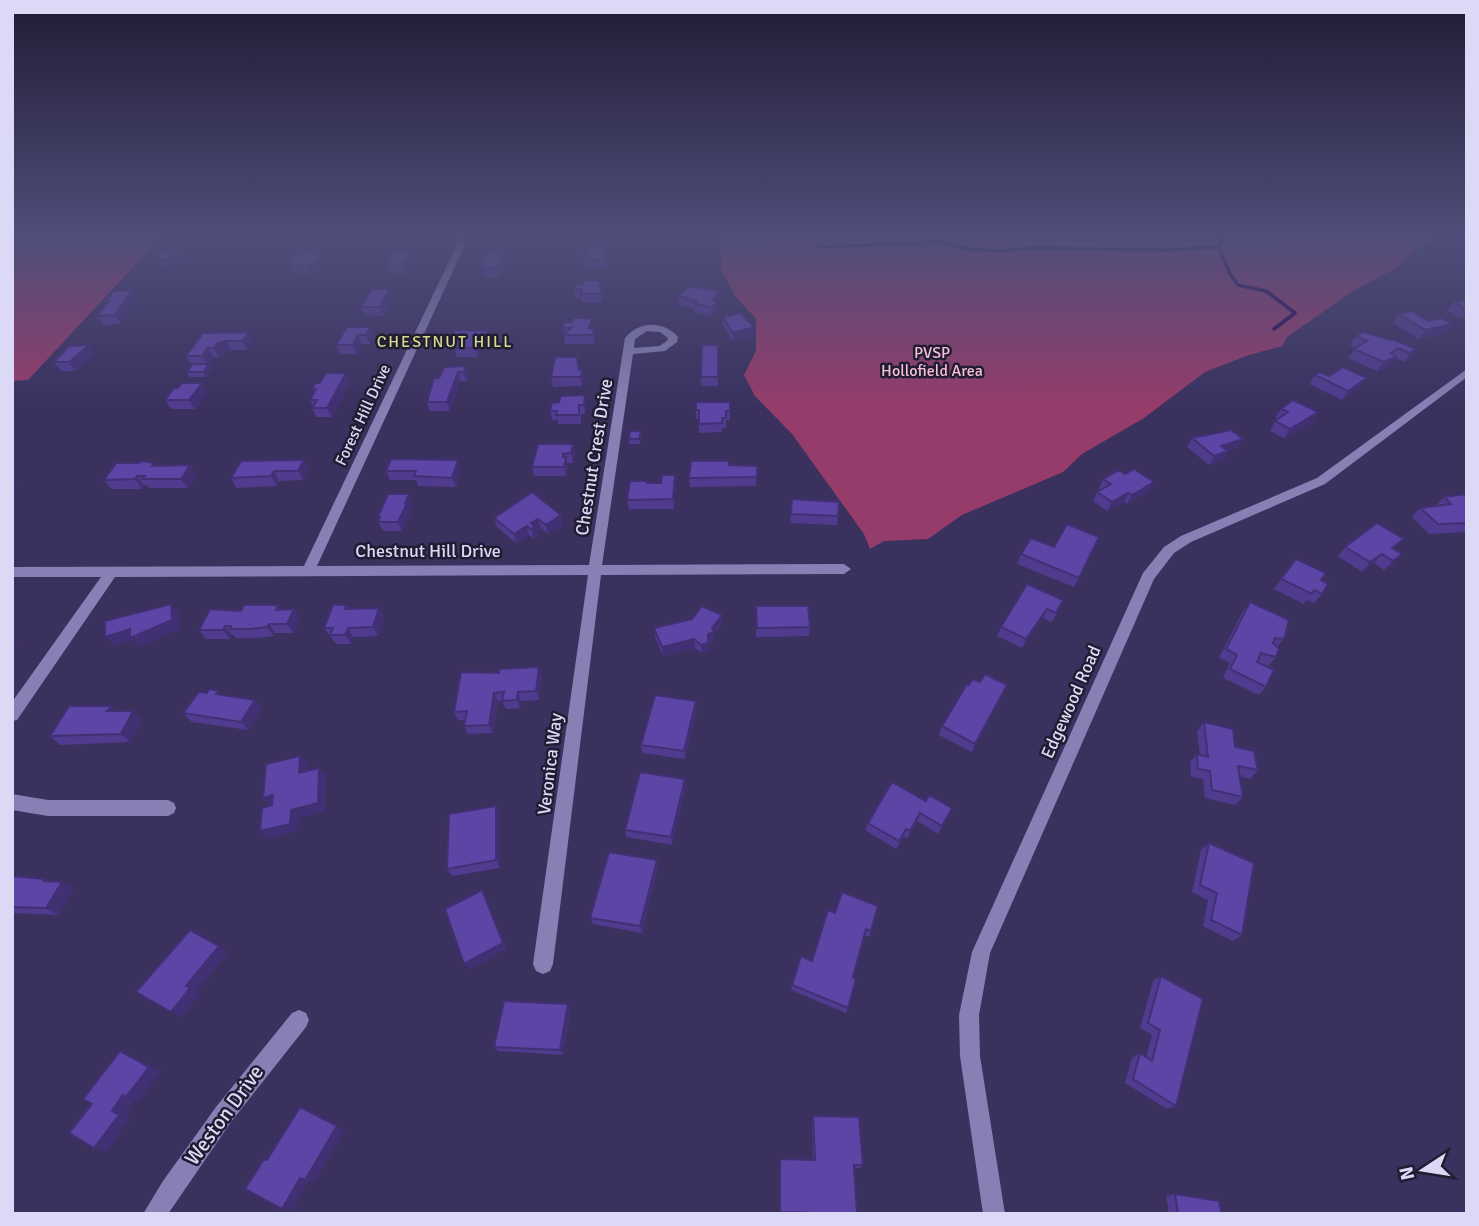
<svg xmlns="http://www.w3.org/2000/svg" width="1479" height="1226" font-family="Signika,sans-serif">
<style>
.green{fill:#953c6a}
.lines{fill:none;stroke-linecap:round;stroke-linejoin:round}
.stream{stroke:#240a52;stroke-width:3.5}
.street{fill:#8880b5;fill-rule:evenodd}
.wall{fill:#503b8e}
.shaded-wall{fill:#413074}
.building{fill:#5d45a5;stroke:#413074;stroke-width:2}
.labels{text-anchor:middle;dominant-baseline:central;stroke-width:5;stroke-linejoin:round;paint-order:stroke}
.far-neighbourhood-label{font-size:16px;letter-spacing:2px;fill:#d6da8c;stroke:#201d32}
.far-park-label{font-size:16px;fill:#f7bfd7;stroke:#201d32}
.far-street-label{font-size:16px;fill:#dcd9f6;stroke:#201d32}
.street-label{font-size:18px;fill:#dcd9f6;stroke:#201d32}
.near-street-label{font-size:21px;fill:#dcd9f6;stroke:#201d32}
</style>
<rect width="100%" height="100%" fill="#3a315f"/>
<path class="green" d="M12,234h152l-136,146 -16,1z
M721,234h718l-8,9 -13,5 -24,21 -41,22 -66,46 -5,9 -33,9 -44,17 -61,46 -62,36 -19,18 -101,43 -34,24 -44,2 -14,8 -6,-15 -72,-100 -37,-38 -11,-21 12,-24v-32l-21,-23 -14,-27z"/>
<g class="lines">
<path class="stream" d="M1224,234l-5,13 11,27 8,11 28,6 29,22 -21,16
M820,247l123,-5 23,7 33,2 34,-3 132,2 54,-3"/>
<path class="street" d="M462,234h8l-153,332 272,-1 36,-227c14,-17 38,-18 53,-1l-1,5 -12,9 -32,3 -31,211 242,-1 7,5 -7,5 -243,1 -48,389 -3,7 -7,3 -7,-3 -3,-7 55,-389 -473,2 -98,143 -5,1v-19l89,-125h-89v-10l292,-1zM647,331l13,1 8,6 -1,3 -8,5 -25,2 1,-9z
M1467,369v8l-142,107 -134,58 -17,11 -20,26 -164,374 -11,62 1,41 25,158h-22l-23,-158 -1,-41 13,-63 171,-379 21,-26 17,-11 136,-58z
M12,794l36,6h120l6,3 2,5 -2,5 -6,3h-120l-36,-6z
M299,1010l7,3 3,7 -3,7 -75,95 -63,92h-25l20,-33 53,-74 76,-94z"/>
</g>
<path class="wall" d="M392,234h35l-3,6h-30z
M504,234h20l-3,12h-16l-2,-8z
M611,234l1,11h-19l-2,-9z
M409,252l3,8 -7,13h-16l-3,-9z
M321,253l4,8 -7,10 -9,3 -16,-2 -4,-8z
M180,254l5,8 -19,7 -6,-5 -5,-9z
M581,254l25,1v14l-21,-1 -1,-5h-2z
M506,261l-7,16h-16l-2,-9z
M600,280l3,22 -21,1 -1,-5h-5l-2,-9 9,-5z
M678,296l43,4 -3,3v7l-6,7 -18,-5v-3l-15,-4z
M1467,296v22l-11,-1 -9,-7 7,-9h7z
M393,298l-9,18 -20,-1 -3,-8z
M137,299l-16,25 -18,1 -6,-9 10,-12 -2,-3z
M1399,314l29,7 25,3 -7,9 -27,6 -26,-16z
M723,317l31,19 -21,6 -10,-16z
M371,327l3,9 -4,8h-8l-5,10h-17l-4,-9z
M593,327l3,10 -2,7h-29l-2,-16z
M487,331l2,9 -2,6h-6l-4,11h-20l-5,-20z
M249,332l4,9 -6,9h-16l-8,3 -4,4h-6l-5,7 4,4 -6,9h-17l-2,-5 5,-7 -6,-9z
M1356,336l60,13 -7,9 -5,4 -9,-4 -6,9 -12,4 -29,-13 8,-10 -6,-3z
M718,345v41h-17v-9z
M95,354l-19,17h-15l-7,-9z
M466,366l3,10 -2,5h-7l-10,30h-20l-3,-9 12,-24z
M579,370l5,9 -2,7 -29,1 -2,-10z
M346,373l4,10 -18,34h-16l-4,-9 1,-2 -3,-6 4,-7 -2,-4 8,-6z
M1315,375l14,1 38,2 -7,9 -18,13 -33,-16z
M202,383l5,10 -12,16h-24l-6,-9z
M696,402h34v18h-4v8h-4v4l-23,1v-14h-3z
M552,403l35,2 -2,9h-4v10h-23v-4h-6l-2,-9z
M1281,409l37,3 -6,10 -28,16 -14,-7 5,-10 3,-2 -3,-1z
M641,436l-1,8h-11v-5z
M1192,438l51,1 -6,9 -9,3 -5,9 -14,5 -22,-18z
M573,444l2,9 -2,10h-6l1,3 -2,10h-32l-2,-9z
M304,460l5,9 -6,11 -24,1 -2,5 -41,2 -5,-10z
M190,465l7,10 -9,13h-39l-2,-3h-3l-2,4h-31l-7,-9 52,-14z
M729,465l28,1 -1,20 -66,1 -1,-9z
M461,470l-5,17 -38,-1 -2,-6h-26l-4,-9z
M1125,474l29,8 -5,9 -22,13 -3,-2 -17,9 -14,-10 4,-9 4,-2 -2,-2 4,-9z
M675,475l1,9 -2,25h-45l-2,-9 21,-17h13z
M1467,494v37l-2,1 -36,2 -17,-17 8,-9 16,-2 8,-9z
M792,499l46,17 -1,9 -47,-2z
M413,504l-3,6 1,2 -9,19h-19l-5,-9 1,-2 -1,-3z
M561,515l2,10 -15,9 -7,-6 -5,3 2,5 -4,3 -5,-4 -13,8 -19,-16 -3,-9z
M1099,537l-25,50 -57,-23 4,-10z
M1345,547l51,1 -1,1 -1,14 -10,7 -10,-7 -12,9 -24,-16z
M1296,559l25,21 1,14 -8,9 -7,-3 -3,4 -30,-15z
M1027,584l32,25 -7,13 -9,-4 -21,30 -25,-12 4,-9z
M1250,602l34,37 -7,8 -1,10 -8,9 -7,-2 5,23 -7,8 -36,-17 7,-15 -11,-5 24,-47z
M347,605l2,4 30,-1 5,9 -6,19 -25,1 -2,7h-15l-12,-16z
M756,606l54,21 -1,9 -53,1z
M294,609l6,10 -6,14h-19l-1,3 -17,2h-21l-2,-3h-2l-2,4h-24l-7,-9 82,-20z
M722,615v9l-8,10v7l-5,2 -1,9 -6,1 -7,-5 -32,8 -8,-19 -1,-9z
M539,667l3,9 -3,24 -18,1 -1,7 -14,1 -4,-8h-4l-5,32 -25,1 -4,-8 1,-6h-7l-4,-8 45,-39z
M980,682l27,3 -35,67 -33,-17 3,-9 27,-41z
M223,695l39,13 -14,22 -56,-8 -9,-9z
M697,709l-12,50 -43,-6 -1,-8z
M117,711l25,9 -12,22 -70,3 -10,-9z
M1204,722l31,25 23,23 -8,9 -10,-3 3,21 -8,8 -30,-7 -2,-19 -12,-2 -1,-15 7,-8 3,1 -3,-24z
M892,782l56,34 -10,18 -21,-13 -10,18 -3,-3 -8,13 -31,-19 3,-7z
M686,787l-14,58 -46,-8 -1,-7z
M500,814v54l-48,8 -5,-7z
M1209,843l33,92 -9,6 -30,-15 5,-26 -16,-8 9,-42z
M657,860l1,7 -16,66 -49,-9 -3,-6z
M12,876l33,3 6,3h11l12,7 -16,26 -46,-2z
M828,910l43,21 -2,6 -5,-2 -11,42 -5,31 -2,5 -55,-23 1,-5 20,-24z
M1161,976l15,130 -9,3 -42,-26 7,-25 8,-5 6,4 6,-22 -12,-7 13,-47z
M568,1004l3,6 -8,45 -65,-4 -4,-4z
M813,1116l50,49 -3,3h-6l3,46h-78l1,-55 33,1 -1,-41z
M1175,1194l47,20h-53l-3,-18z"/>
<path class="shaded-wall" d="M520,234h4l-3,12 -2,-8z
M409,252l3,8 -7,13 -2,-9z
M504,252l2,9 -7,16 -2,-9z
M321,253l4,8 -7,10 -9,3 -3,-9z
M180,254l5,8 -19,7 -5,-9z
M390,289l3,9 -9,18 -4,-9z
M132,290l5,9 -16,25 -6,-9z
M721,291v9l-3,3v7l-6,7v-17z
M1453,324l-7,9 -27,6 6,-9z
M371,327l3,9 -4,8 -4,-9z
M754,327v9l-21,6v-9z
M594,328l2,9 -2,7 -1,-9z
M487,331l2,9 -2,6 -3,-9z
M249,332l4,9 -6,9 -5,-9z
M358,335l4,9 -5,10 -4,-9z
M479,337l2,9 -4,11 -2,-9z
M226,341l5,9 -8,3 -4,4 -5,-9 4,-5z
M89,345l6,9 -19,17 -7,-9z
M208,348l5,9 -5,8 -6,-9z
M1416,349l-7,9 -5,4 6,-9z
M1396,357l-7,10 -12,4 7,-9z
M209,364l3,4 -6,9 -3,-5z
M466,366l3,10 -2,5 -3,-9z
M582,370l2,9 -2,7 -1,-9z
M458,372l2,9 -10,30 -3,-9z
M346,373l4,10 -18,34 -5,-9z
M1367,378l-7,9 -18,13 6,-9z
M202,383l5,10 -12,16 -6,-9z
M585,395l2,10 -2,9 -1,-9z
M1318,412l-6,10 -28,16 6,-9z
M1243,439l-6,9 -21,7 5,-9z
M573,444l2,9 -2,10 -2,-10z
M1228,451l-5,9 -14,5 5,-9z
M563,454l2,7 1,-4 2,9 -2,10 -3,-19z
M304,460l5,9 -6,11 -5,-9z
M458,460l3,10 -5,17 -4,-9z
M190,465l7,10 -9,13 -7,-9z
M274,471l5,10 -2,5 -6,-10z
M675,475l1,9 -2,25 -1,-10z
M137,476l7,9 -2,4 -7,-10z
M12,479l6,7 -6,9z
M1154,482l-5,9 -22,13 5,-9z
M1128,493l-4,9 -17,9 5,-9z
M409,494l4,10 -3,6 1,2 -9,19 -4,-9z
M561,515l2,10 -15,9 -2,-9z
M538,519l3,9 -5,3 2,5 -4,3 -3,-10v-6z
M527,526l2,9 -13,8 -2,-9z
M1404,539l-8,9 -12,9 8,-9z
M1382,554l-8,9 -12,9 8,-10z
M1402,554l-8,9 -10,7 9,-9z
M171,604l8,9 1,16 -42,18 -6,-7 -18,6 -9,-9z
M379,608l5,9 -6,19 -5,-9z
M294,609l6,10 -6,14 -7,-9z
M1047,609l-4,9 -21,30 4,-9z
M722,615v9l-8,10v7l-5,2 -1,9 -6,1 -1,-8z
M269,624l6,9 -1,3 -7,-9z
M225,626l7,9 -2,4 -7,-9z
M348,628l5,9 -2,7 -6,-9z
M12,634l6,11 -6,3z
M694,639l1,9 -32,8 -1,-9z
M539,667l3,9 -3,24 -3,-9z
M1007,685l-3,8 -32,59 3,-8z
M518,692l3,9 -1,7 -3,-8z
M494,693l4,8 -5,32 -4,-8z
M255,700l7,8 -14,22 -7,-8z
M696,701l1,8 -12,50 -1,-8z
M111,706l9,8 -13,-3z
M133,711l9,9 -12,22 -9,-8z
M300,756l7,8 -1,17 -7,-8z
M319,768l7,8 -1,35 -27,7 -1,13 -29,8 -8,-8z
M685,779l1,8 -14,58 -1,-8z
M273,795l7,8 -9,3 -8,-8z
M496,806l4,8v54l-4,-8z
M920,813l-3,8 -10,18 3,-8z
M657,860l1,7 -16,66 -2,-7z
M62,882l12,7 -16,26 -12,-7z
M482,890l4,7 21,52 -38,21 -5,-6z
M219,946l10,6 -33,40 -10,-6z
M190,988l10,6 -18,23 -11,-5z
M568,1004l3,6 -8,45 -3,-5z
M120,1051l12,5 29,15 -22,30 -4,-1 -10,14 6,4 -24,33 -13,-3 18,-37 11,-16z
M300,1107l45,23 -31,53 -5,-2 -17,29 -10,-1z"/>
<path class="building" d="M504,234h16l-1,4h-16z
M592,234h19v2h-20z
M588,246h17v14h-21l2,-6h-5l1,-5h5z
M175,249l5,5 -19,6 -6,-5z
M393,252h16l-6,12h-17z
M488,252h16l-7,16h-16z
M297,253h24l-6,10 -9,2 -17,-1z
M584,280h16l1,14h-20l1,-5h-8l2,-5h7z
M689,286l32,5 -9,9 6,1 -6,7 -18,-5 3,-2 -19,-5z
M371,289h19l-10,18h-19z
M132,290l-17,25 -18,1 12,-15h-4l9,-10z
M1454,301h13v8l-4,-1z
M1412,311l16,10 13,-3 12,6 -28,6 -26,-16z
M740,313l14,14 -21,6 -10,-16z
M573,318h19l-3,10h5l-1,7h-30l8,-7h-8l1,-6h8z
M347,327h24l-5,8h-8l-5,10h-17z
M455,330l32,1 -3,6h-5l-4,11h-21l4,-11h-6z
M249,332l-7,9h-16l-8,2 -4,5h-6l-6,8h-16l17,-23z
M1363,332l27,8 2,-1 24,10 -6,4 -12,-5 -7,5 5,4 -12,5 -30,-13 13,-8 -11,-5z
M89,345l-20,17h-15l15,-16z
M702,345h16v32h-17z
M555,357h22l2,13h3l-1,7h-30z
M193,364h16l-6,8h-16z
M466,366l-2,6h-6l-11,30h-20l7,-24h5l5,-11z
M1343,367l24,11 -19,13 -33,-16 5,-3 9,4z
M326,373h20l-19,35h-15l5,-8h-7l6,-11h-4l3,-6h5z
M182,383h20l-13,17h-24l9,-12h4z
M585,395l-1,10h-5v10h-23l1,-4h-7l2,-8 7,-1 2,-6z
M1293,400l25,12 -28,17 -15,-8 13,-9 -7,-3z
M696,402h34v9h-4v7h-4v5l-23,1v-14h-3z
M1231,430l12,9 -22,7 7,5 -14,5 -22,-18z
M630,431h11l-2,8h-10z
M538,444h35l-2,9 -8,1v3h3l-2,10h-32z
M391,459l67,1 -6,18 -38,-2 2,-5h-30z
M304,460l-6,11h-24l-3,5 -40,2 10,-17z
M141,461l13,2 -2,3 38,-1 -9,14h-38l2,-3h-8l-2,3 -31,1 12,-17h23z
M691,461h38v4l28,1v11l-68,1z
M1134,469l20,13 -22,13 -4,-2 -16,9 -15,-10 14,-8 -8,-5 16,-9 6,4z
M662,475h13l-2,24 -46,1 3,-19h17v2h14z
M532,492l29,23 -15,10 -8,-6 -7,4 4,4 -4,2 -4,-3 -13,8 -20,-16z
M388,494h21l-4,9h2l-9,19h-20l2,-5h-2z
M1467,494v29l-29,1 -18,-16 31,-4 -7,-7z
M792,499l47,3 -1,14 -47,-2z
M1377,523l27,16 -12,9 10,6 -9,7 -11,-7 -12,8 -25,-15z
M1067,524l32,13 -20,41 -58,-24 10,-16 23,9z
M1296,559l30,14 -5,7 7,4 -6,10 -8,-4 -2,4 -31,-15z
M1027,584l36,16 -7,13 -9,-4 -21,30 -25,-12z
M1250,602l39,18 -5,19 -9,-1 -2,5 6,6 -3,8 -15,-4 -4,9 17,8 -8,17 -36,-18 7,-14 -11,-6z
M171,604l1,16 -42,18v-9l-25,8v-16z
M244,605h34l-2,5 18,-1 -7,15h-18l-2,3 -17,2h-20l1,-3h-6l-2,4h-24l11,-21 31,2z
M333,605h14l-2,4 34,-1 -6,19 -25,1 -3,7h-15l3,-7h-9z
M702,606l20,9 -10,13 2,4 -6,2v9l-7,2 -7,-6 -32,8 -8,-19 38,-9z
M756,606h52l2,21 -53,1z
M539,667l-3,24 -18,1 -1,8 -15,1 2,-9 -10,1 -5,32 -25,1 3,-15 -13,1 7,-40 38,1v-4z
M985,674l22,11 -32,59 -33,-18 25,-42 2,1 4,-6 7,3z
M209,689l10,2 -3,3 39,6 -14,22 -58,-9 16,-21 8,1z
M655,695l41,6 -12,50 -43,-6z
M69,706h42l-4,5h26l-12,23 -71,2z
M1204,722l29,7 2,18 19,4 4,19 -20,-4 5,31 -31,-7 -2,-19 -12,-2 -1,-15 11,3z
M300,756l-1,17 20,-5 -1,35 -27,7 -1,14 -30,7 2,-23 10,-3 1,-10 -10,3 3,-34z
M640,772l45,7 -14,58 -46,-7z
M892,782l34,19 3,-6 23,13 -10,18 -22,-13 -10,18 -4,-2 -7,12 -31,-18z
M496,806v54l-49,9 2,-55z
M1209,843l45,20 -12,72 -31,-15 6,-27 -17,-8z
M609,852l48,8 -17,66 -50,-8z
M12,876l33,3 -1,2 18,1 -16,26 -34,-1z
M482,890l21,53 -39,21 -19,-55z
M842,892l36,14 -7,25 -5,-2 -13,48 3,2 -8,29 -56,-23 9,-29 11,5 16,-51 7,3z
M190,930l29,16 -33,40 4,2 -19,24 -35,-20z
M1161,976l42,23 -27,107 -43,-27 7,-26 12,8 8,-31 -12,-7z
M504,1001l64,3 -8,46 -66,-3z
M120,1051l29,16 -23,30 -3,-2 -11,16 7,4 -25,33 -25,-15 23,-29 -9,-5z
M300,1107l37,19 -32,54 -5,-2 -18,31 -37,-20 19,-30 3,1z
M813,1116l46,1 4,48h-9l3,49 -77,-2v-53l35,1z
M1175,1194l44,7 3,13h-44z"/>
<linearGradient id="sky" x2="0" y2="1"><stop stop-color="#201b34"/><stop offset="0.58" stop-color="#4f4e7a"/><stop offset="1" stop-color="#4f4e7a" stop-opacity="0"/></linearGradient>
<rect width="1479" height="406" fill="url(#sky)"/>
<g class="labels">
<g class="far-neighbourhood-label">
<text x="445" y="342">CHESTNUT HILL</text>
</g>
<g class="far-park-label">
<text x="932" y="353">PVSP<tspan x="932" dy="18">Hollofield Area</tspan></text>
</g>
<g class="far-street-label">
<text transform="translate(363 415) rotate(-65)">Forest Hill Drive</text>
</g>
<g class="street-label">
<text transform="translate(594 457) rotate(-81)">Chestnut Crest Drive</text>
<text x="428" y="551">Chestnut Hill Drive</text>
<text transform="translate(1071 702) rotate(-66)">Edgewood Road</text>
<text transform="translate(550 764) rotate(-83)">Veronica Way</text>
</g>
<g class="near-street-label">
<text transform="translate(224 1115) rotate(-54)">Weston Drive</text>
</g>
</g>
<rect width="1479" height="1226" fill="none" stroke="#dcd9f6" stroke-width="28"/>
<g transform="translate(1423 1170) rotate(258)" stroke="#201d32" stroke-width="5" paint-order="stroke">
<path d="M0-5L12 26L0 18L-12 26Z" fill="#dcd9f6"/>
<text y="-10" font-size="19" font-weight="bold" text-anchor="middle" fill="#dcd9f6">N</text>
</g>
</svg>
